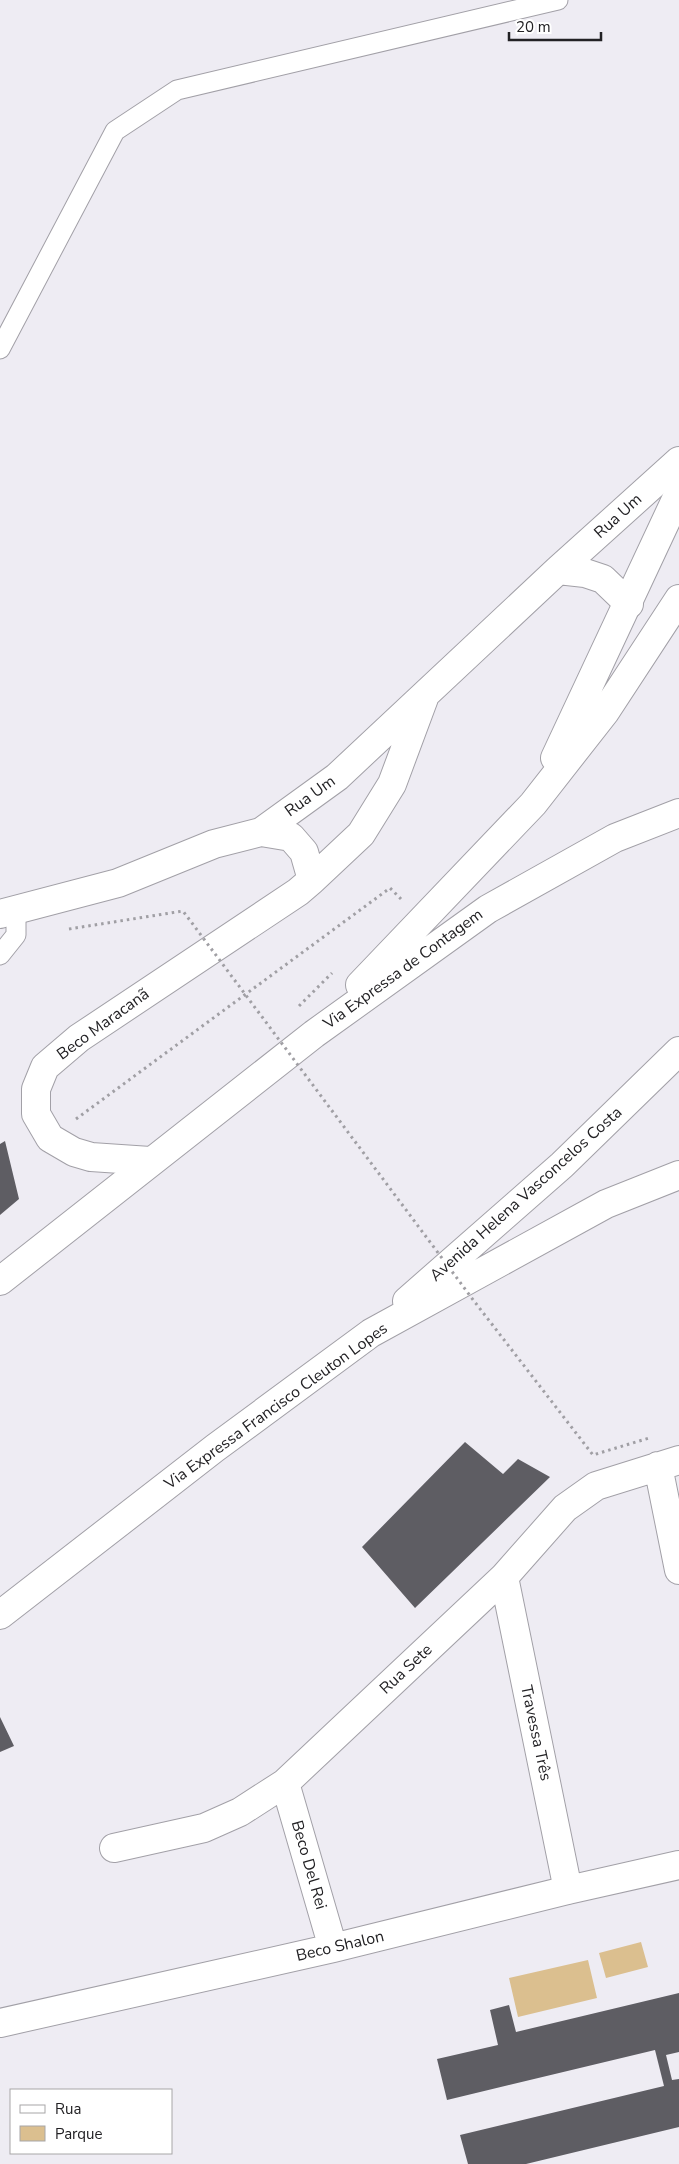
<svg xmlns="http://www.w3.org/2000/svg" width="679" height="2164" font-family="'Nunito Sans',sans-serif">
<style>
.green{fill:#dbbf8f}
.building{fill:#5e5d63}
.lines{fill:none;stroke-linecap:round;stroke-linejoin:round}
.service-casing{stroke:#a2a0a7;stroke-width:21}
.minor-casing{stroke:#a2a0a7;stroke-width:30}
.tertiary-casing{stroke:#a2a0a7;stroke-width:30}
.trunk-casing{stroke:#a2a0a7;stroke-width:30}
.path{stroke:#a09fa4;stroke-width:3;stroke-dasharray:2.5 4;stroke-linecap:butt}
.service{stroke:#fff;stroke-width:19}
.minor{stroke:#fff;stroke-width:28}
.tertiary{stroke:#fff;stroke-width:28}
.trunk{stroke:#fff;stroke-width:28}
.path-bridge{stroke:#a09fa4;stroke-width:3;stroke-dasharray:2.5 4;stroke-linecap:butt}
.labels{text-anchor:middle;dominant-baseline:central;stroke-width:5;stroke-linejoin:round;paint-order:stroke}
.street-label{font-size:16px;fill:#222124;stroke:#fff}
</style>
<rect width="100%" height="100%" fill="#eeecf3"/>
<path class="green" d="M641,1942l7,25 -42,11 -7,-25z
M588,1960l9,38 -79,19 -9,-39z"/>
<path class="building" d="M5,1141l14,58 -19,16v-71z
M465,1442l38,32 15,-15 32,18 -135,131 -53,-61z
M0,1717l14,29 -14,6z
M679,1993v59l-13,3 6,25 7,-1v48l-153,37h-58l-8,-29 204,-49 -9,-36 -208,50 -10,-41 61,-14 -8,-35 19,-5 7,27z"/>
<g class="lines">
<g class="service-casing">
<path id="service" d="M0,349l115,-218 62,-41 381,-90
M0,955l16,-20v-24"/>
</g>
<g class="minor-casing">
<path id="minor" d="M658,1466l21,104
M504,1577l64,313
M285,1783l48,165
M114,1848l90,-20 36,-16 45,-29 219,-206 61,-69 31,-22 83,-26
M0,2023l333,-75 235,-58 111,-25"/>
</g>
<g class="tertiary-casing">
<path id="tertiary" d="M558,570l27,3 18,6 26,25
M312,880l49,-46 31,-50 32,-86
M0,914l118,-31 96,-39 47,-12 76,-55 221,-207 121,-109
M150,1161l-59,-4 -17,-5 -24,-14 -14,-24v-25l9,-22 34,-29 219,-146 14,-12 -8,-28 -13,-15 -30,-5"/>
</g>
<g class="trunk-casing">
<path id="trunk" d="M555,758l124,-265
M360,985l173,-181 72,-92 74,-113
M0,1281l314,-247 174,-125 127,-71 64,-25
M407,1301l155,-136 117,-114
M0,1615l215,-167 156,-115 235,-129 73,-29"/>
</g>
<path class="path" d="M299,1006l33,-33
M76,1119l314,-231 11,11"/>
<use href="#service" class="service"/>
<use href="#minor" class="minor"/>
<use href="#tertiary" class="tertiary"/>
<use href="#trunk" class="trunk"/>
<path class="path-bridge" d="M69,929l114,-18 291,390 119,154 56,-17"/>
</g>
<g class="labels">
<g class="street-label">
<text transform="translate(618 516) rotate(-42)">Rua Um</text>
<text transform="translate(310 796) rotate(-36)">Rua Um</text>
<text transform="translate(403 969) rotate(-36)">Via Expressa de Contagem</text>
<text transform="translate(103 1024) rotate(-36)">Beco Maracanã</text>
<text transform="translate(526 1194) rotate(-42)">Avenida Helena Vasconcelos Costa</text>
<text transform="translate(276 1406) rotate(-36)">Via Expressa Francisco Cleuton Lopes</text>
<text transform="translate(406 1669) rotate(-43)">Rua Sete</text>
<text transform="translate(536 1733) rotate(78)">Travessa Três</text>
<text transform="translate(309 1865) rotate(74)">Beco Del Rei</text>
<text transform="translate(340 1946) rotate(-13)">Beco Shalon</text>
</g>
</g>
<rect x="10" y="2089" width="162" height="65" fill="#ffffff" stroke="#a7a6a7"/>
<rect x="20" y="2105" width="25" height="8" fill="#ffffff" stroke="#a7a6a7"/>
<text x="55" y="2114" font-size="15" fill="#222124">Rua</text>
<rect x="20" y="2126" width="25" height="15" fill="#dbbf8f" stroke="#a7a6a7"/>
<text x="55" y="2139" font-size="15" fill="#222124">Parque</text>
<path d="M509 32v8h92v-8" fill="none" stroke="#222124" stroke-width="2.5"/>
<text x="516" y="32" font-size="15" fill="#222124" stroke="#ffffff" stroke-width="4" paint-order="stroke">20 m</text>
</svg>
